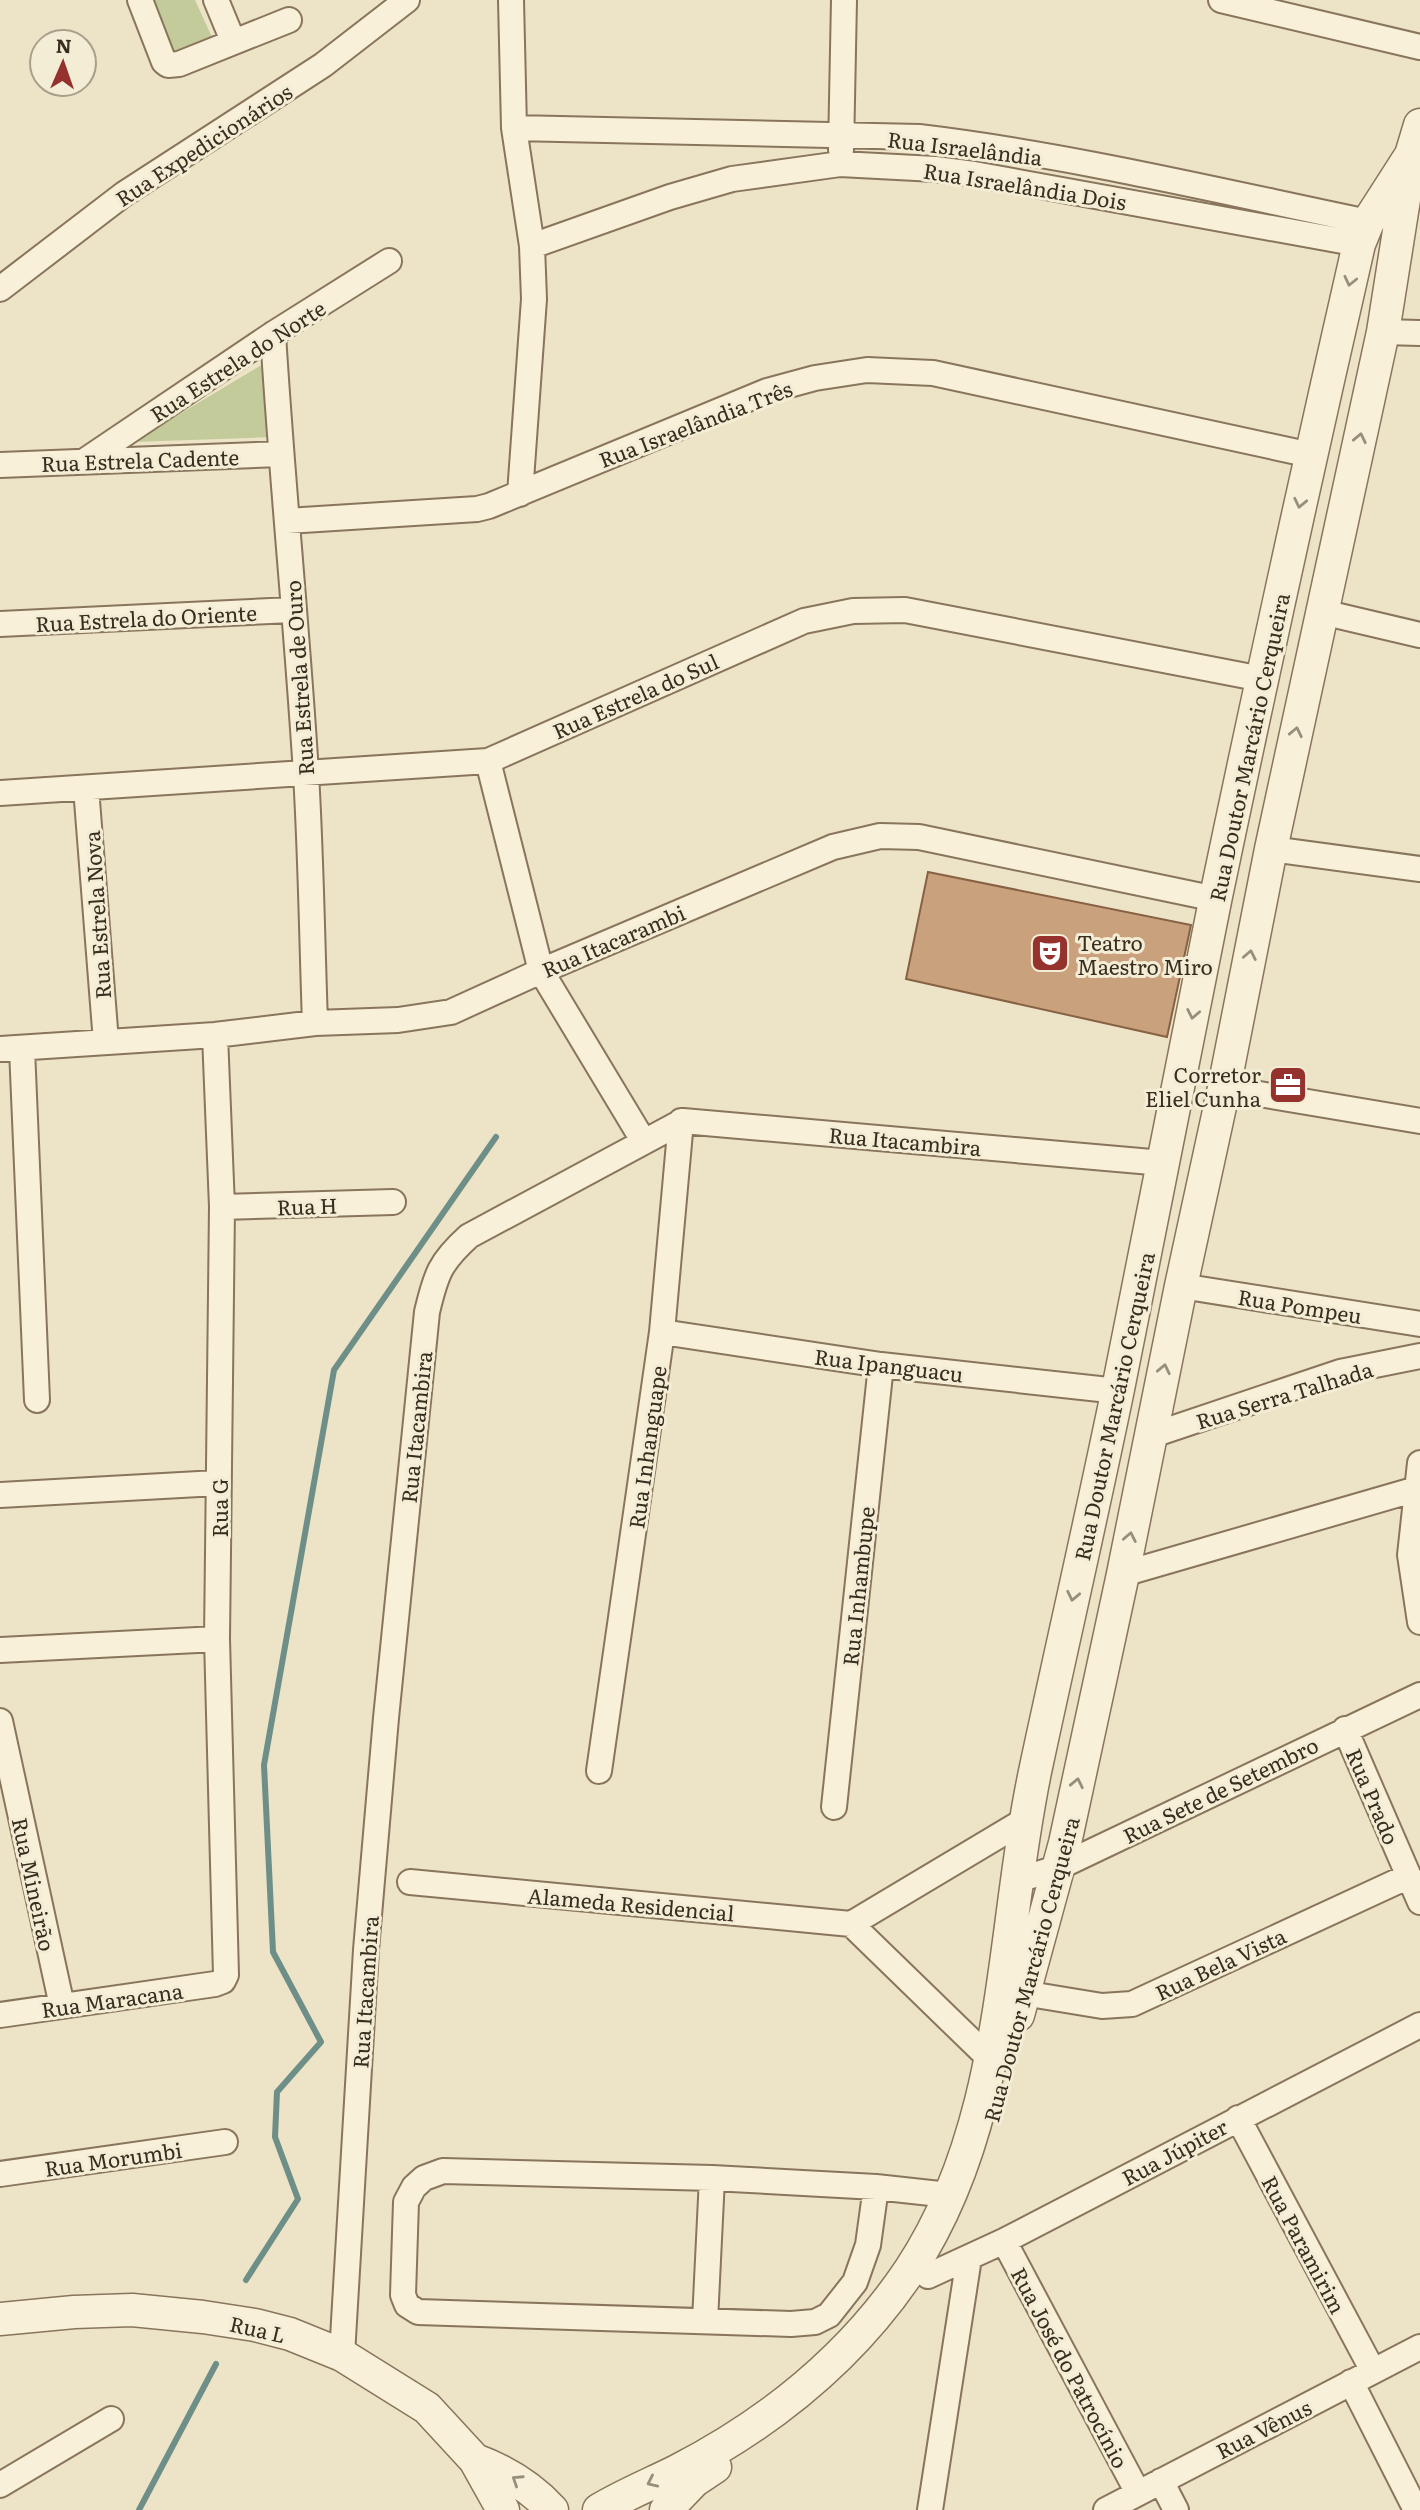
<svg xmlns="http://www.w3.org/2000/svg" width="1420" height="2510" font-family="Literata,serif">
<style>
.park{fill:#c3cb9a}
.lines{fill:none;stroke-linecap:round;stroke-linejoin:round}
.stream{stroke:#6e8f88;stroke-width:6}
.building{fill:#caa17d;stroke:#866143;stroke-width:2}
.minor-casing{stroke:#88755c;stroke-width:28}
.tertiary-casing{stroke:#88755c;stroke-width:35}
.minor{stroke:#f8f0d9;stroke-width:24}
.tertiary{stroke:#f8f0d9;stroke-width:32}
.oneway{stroke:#988e7c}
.labels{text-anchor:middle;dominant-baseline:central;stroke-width:6;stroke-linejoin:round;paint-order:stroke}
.street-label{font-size:21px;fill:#382d1f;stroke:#f4edd5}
.poi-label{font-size:21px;fill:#382d1f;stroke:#f4edd5;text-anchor:start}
</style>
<rect width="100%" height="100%" fill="#ede3c6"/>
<path class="park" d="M149,0h46l21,46 -42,16z
M268,361l7,76 -142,5z"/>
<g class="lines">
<path class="stream" d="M246,2280l52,-81 -23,-62 2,-45 44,-50 -48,-90 -9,-187 70,-395 162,-233
M139,2510l77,-146"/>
</g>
<path class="building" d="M928,872l263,53 -24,112 -261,-58z"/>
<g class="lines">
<g class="minor-casing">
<path id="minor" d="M140,0l24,62 4,3 11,-1 110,-44
M216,0l17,41
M511,0l3,128 18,118 2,53 -14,195
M1221,0l199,47
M514,128l405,9c151,18 300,54 449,85
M841,150l3,-150
M532,246l138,-49 62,-18 108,-15 95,5 39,5 385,70
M0,289l124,-95 199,-129 84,-65
M1383,332l37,1
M273,334c9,147 24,293 33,440 5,83 6,166 9,249
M86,460l187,-126 116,-73
M0,465l280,-11
M287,521l190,-12 12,-3 278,-115 48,-13 52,-8 66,3 378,82
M1322,612l98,23
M0,624l292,-14
M488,761l53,210 103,171
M86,788l20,254
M0,793l488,-32 316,-140 49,-10 52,-1 357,69
M1271,849l149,20
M0,1049l215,-14 100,-12 83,-3 53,-8 90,-41 292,-124 47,-11 39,1 297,62
M22,1049l15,351
M1224,1088l196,33
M222,1207l171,-5
M1181,1286l239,38
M662,1332l219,33 237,26
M1150,1436l190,-64 80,-16
M1420,1463l-10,92 10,67
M0,1495l217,-12
M1123,1574l297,-86
M0,1650l217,-11
M0,1721l62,285
M1345,1729l75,173
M599,1771l63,-439 19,-211
M834,1807l47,-442
M1018,1880l39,-12 363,-173
M410,1882l441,42
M1023,1993l79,13 30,-2 277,-128
M0,2015l215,-31 8,-3 3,-6 -9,-336 5,-432 -7,-172
M991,2060l-140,-136 174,-104
M1238,2118l135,253
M0,2174l225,-32
M876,2187l-8,58 -13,37 -26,33 -14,7 -24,2 -373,-12 -11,-7 -4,-10 3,-93 8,-15 10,-9 19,-7 269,7 164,9 73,8
M1004,2241l134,252
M928,2276l76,-35 416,-216
M705,2321l7,-143
M342,2355l24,-405 20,-232 41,-406c9,-38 13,-50 42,-76l214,-115 480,42
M1351,2382l65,128
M1161,2481l15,29
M0,2485l111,-66
M930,2510l39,-252
M1106,2510l314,-163"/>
</g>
<g class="tertiary-casing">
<path id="tertiary" d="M1018,2015l47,-172 58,-269 58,-288 43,-198 47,-239 112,-517 28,-177 9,-30
M0,2319l74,-7 58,-2 71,7 52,8 35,9 52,21 85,53 48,52 28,50
M475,2460c30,11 55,26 77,50
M599,2510c25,-15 52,-26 78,-39 93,-48 174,-113 233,-201 99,-150 90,-335 126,-503 27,-126 56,-252 82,-378 33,-162 64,-326 97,-488 46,-220 94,-439 144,-657l9,-22 43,-67
M666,2510l28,-29 21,-14"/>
</g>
<use href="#minor" class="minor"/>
<use href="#tertiary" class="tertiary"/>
</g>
<defs><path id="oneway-chevron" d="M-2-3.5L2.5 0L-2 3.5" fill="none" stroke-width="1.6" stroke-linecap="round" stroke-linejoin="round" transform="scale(1.75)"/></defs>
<g class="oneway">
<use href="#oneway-chevron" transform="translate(1350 281) rotate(103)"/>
<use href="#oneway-chevron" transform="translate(1360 438) rotate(-78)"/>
<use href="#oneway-chevron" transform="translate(1300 503) rotate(102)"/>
<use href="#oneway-chevron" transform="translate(1296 732) rotate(-78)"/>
<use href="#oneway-chevron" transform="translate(1250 955) rotate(-79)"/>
<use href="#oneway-chevron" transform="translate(1193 1014) rotate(101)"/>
<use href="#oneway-chevron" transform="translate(1164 1369) rotate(-78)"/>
<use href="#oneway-chevron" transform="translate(1130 1537) rotate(-79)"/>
<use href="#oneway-chevron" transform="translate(1073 1596) rotate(102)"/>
<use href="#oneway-chevron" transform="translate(1077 1783) rotate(-78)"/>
<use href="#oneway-chevron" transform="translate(517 2480) rotate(-147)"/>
<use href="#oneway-chevron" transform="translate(652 2482) rotate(155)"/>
</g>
<defs>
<g id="theatre-square" transform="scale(2.0125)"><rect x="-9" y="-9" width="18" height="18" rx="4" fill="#95322e" stroke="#f4edd5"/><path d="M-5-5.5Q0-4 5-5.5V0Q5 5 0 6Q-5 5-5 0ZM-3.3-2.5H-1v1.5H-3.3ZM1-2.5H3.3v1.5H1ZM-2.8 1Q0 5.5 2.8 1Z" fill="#fff"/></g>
<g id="office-square" transform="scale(2.0125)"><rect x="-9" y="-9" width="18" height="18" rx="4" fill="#95322e" stroke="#f4edd5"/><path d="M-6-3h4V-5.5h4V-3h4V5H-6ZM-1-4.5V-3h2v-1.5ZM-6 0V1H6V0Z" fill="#fff"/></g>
</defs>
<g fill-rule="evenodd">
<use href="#theatre-square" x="1050" y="953"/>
<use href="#office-square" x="1288" y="1085"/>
</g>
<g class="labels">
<g class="street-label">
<text transform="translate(203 144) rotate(-33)">Rua Expedicionários</text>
<text transform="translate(965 147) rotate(7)">Rua Israelândia</text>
<text transform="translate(1025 185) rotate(9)">Rua Israelândia Dois</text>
<text transform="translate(237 360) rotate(-33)">Rua Estrela do Norte</text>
<text transform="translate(695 423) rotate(-21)">Rua Israelândia Três</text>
<text transform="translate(140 459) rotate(-2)">Rua Estrela Cadente</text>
<text transform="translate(146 617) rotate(-3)">Rua Estrela do Oriente</text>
<text transform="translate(298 678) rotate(-94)">Rua Estrela de Ouro</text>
<text transform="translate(635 695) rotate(-24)">Rua Estrela do Sul</text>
<text transform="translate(1248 747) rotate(-78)">Rua Doutor Marcário Cerqueira</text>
<text transform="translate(96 915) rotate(-94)">Rua Estrela Nova</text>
<text transform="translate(613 940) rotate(-23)">Rua Itacarambi</text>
<text transform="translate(905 1140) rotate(5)">Rua Itacambira</text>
<text transform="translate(307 1205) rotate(-2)">Rua H</text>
<text transform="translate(1300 1305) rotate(9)">Rua Pompeu</text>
<text transform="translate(889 1364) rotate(7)">Rua Ipanguacu</text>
<text transform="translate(1284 1394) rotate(-17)">Rua Serra Talhada</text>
<text transform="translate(1113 1406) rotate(-78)">Rua Doutor Marcário Cerqueira</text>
<text transform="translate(415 1427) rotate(-84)">Rua Itacambira</text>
<text transform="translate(646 1447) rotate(-82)">Rua Inhanguape</text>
<text transform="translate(218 1508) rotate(-90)">Rua G</text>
<text transform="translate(857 1586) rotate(-84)">Rua Inhambupe</text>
<text transform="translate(1220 1789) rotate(-26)">Rua Sete de Setembro</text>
<text transform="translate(1374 1796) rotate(67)">Rua Prado</text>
<text transform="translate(35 1884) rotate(78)">Rua Mineirão</text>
<text transform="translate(631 1903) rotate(5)">Alameda Residencial</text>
<text transform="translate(1220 1963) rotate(-25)">Rua Bela Vista</text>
<text transform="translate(1030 1969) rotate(-75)">Rua Doutor Marcário Cerqueira</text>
<text transform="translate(364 1992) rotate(-86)">Rua Itacambira</text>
<text transform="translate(112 1999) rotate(-8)">Rua Maracana</text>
<text transform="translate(1174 2151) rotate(-28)">Rua Júpiter</text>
<text transform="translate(113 2158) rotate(-8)">Rua Morumbi</text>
<text transform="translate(1305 2244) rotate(62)">Rua Paramirim</text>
<text transform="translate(258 2328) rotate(13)">Rua L</text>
<text transform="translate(1071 2367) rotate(62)">Rua José do Patrocínio</text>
<text transform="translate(1263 2428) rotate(-27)">Rua Vênus</text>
</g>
<g class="poi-label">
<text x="1077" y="941">Teatro<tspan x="1077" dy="24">Maestro Miro</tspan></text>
<text x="1261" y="1073" text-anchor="end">Corretor<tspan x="1261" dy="24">Eliel Cunha</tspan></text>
</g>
</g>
<g transform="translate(63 63) rotate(2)"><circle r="33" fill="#f4edd5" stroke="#a9a08c" stroke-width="2"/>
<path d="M0-5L12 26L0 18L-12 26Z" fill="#95322e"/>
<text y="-10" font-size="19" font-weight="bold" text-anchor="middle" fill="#382d1f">N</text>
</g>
</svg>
